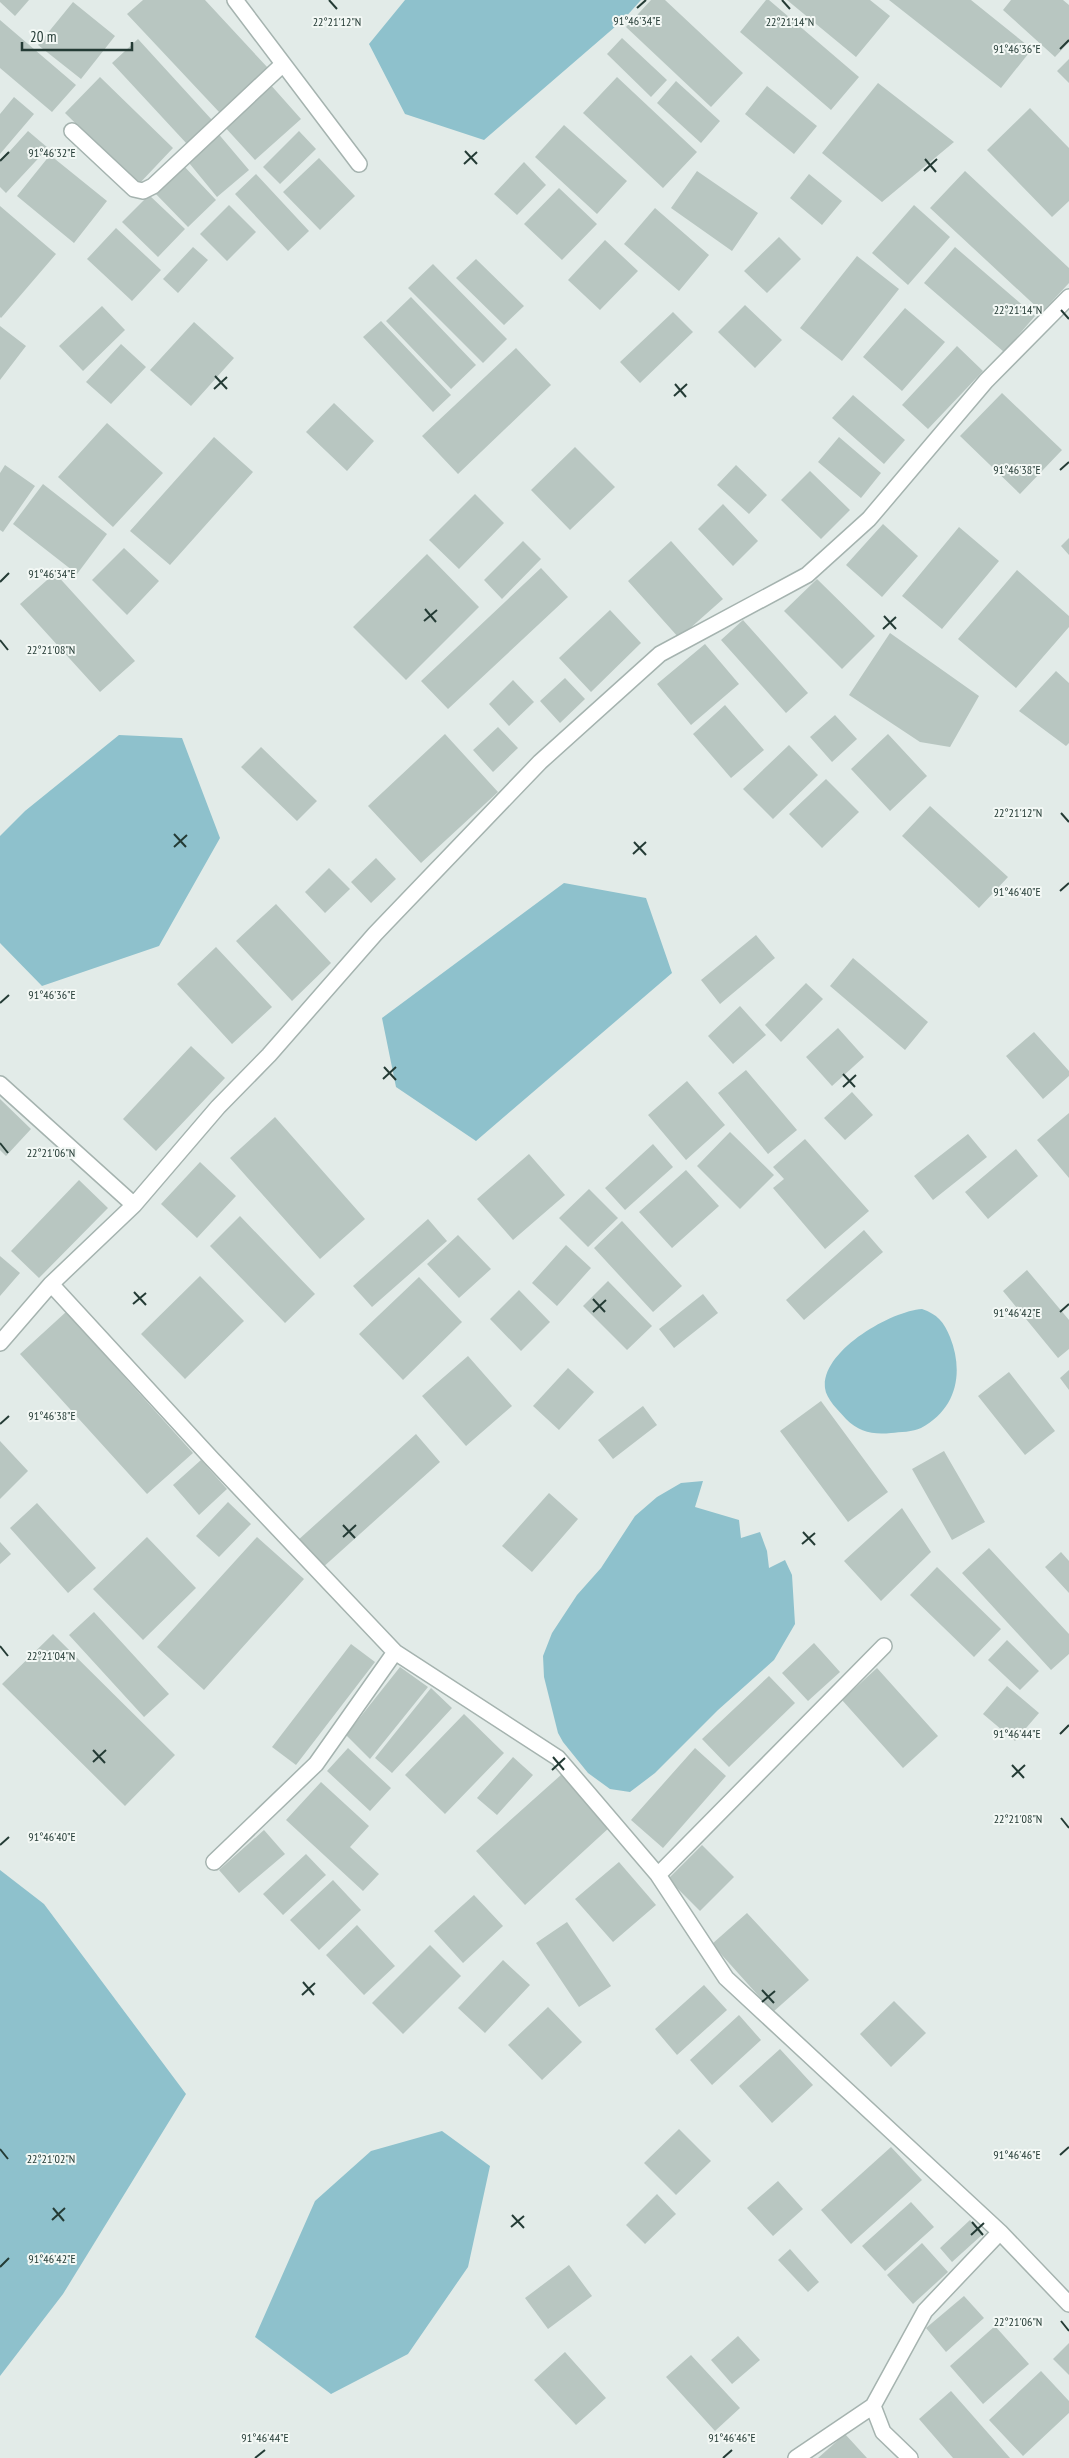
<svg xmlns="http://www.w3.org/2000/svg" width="1069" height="2458" font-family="'PT Sans Narrow',sans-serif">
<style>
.water{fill:#8ec1cc}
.building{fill:#b8c6c1}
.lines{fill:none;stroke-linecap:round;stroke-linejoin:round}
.minor-casing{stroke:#a5b3af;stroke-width:18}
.minor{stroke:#fff;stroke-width:15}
.ticks{fill:none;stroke:#243b35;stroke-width:2}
.ticks-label{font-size:12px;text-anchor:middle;fill:#243b35;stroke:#f3f8f5;stroke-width:4;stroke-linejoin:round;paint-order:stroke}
</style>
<rect width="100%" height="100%" fill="#e2ebe8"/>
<path class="water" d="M405,0h236l-18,20 -139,120 -79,-26 -36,-70z
M119,735l63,3 38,100 -61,108 -117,40 -42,-43v-107l25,-25z
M564,883l82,15 26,75 -196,168 -80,-54 -14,-69z
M922,1309c15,5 22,13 28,28 14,35 7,72 -29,91 -8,4 -21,4 -30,5 -18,2 -32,-1 -45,-14 -7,-8 -20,-20 -21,-31 -4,-37 66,-77 97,-79z
M703,1481l-8,26 44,13 2,18 19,-6 7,19 2,17 16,-8 7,15 3,49 -21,36 -56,50 -63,63 -25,19 -20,-3 -22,-16 -25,-31 -5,-9 -14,-56 -1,-21 9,-23 25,-38 24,-27 34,-52 22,-19 24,-14z
M0,1870l44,34 142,190 -123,200 -63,82z
M442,2131l48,35 -22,101 -60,87 -77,40 -76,-57 60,-136 56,-50z"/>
<path class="building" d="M0,0h29l-14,16 -15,-14z
M143,0h62l63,68 -48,45 -93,-99z
M651,0h14l78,73 -32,34 -85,-80z
M766,0h3l90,77 -28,33 -91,-78z
M787,0h83l20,16 -34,41z
M889,0h82l61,49 -31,39z
M1011,0h52l6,5v37l-14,15 -52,-47z
M73,2l42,34 -34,43 -43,-34z
M0,20l76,65 -24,27 -52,-44z
M622,38l45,42 -16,17 -44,-43z
M138,39l74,81 -25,24 -75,-81z
M1069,59v24l-12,-12z
M100,77l73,71 -35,37 -73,-72z
M617,77l80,75 -34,36 -80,-75z
M676,81l44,40 -19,22 -44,-40z
M269,83l32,36 -46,41 -32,-35z
M878,83l76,59 -72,60 -60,-49z
M767,86l50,40 -23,28 -49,-40z
M14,97l20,17 -34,40v-40z
M1030,108l39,40v53l-17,16 -65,-67z
M564,125l63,56 -30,33 -62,-57z
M28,131l20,17 -42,45 -6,-6v-25z
M216,131l33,39 -32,27 -32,-39z
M299,131l17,18 -36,35 -17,-17z
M50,155l57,46 -33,42 -57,-47z
M319,158l36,38 -35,34 -37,-38z
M524,162l22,23 -29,30 -23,-21z
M182,164l34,36 -28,27 -35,-36z
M697,171l61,42 -26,38 -61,-43z
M965,171l104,97v15l-27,29 -112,-104z
M256,174l53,57 -21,20 -53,-57z
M809,174l33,27 -20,24 -32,-27z
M559,188l38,36 -35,36 -38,-36z
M149,195l36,34 -27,28 -36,-35z
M229,205l27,27 -29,29 -27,-27z
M914,205l36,32 -42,48 -36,-32z
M0,206l56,48 -55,64 -1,-1z
M655,208l54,47 -30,36 -55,-47z
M116,228l45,42 -29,31 -45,-42z
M779,237l22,22 -34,34 -23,-22z
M605,240l33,31 -38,39 -32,-30z
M193,247l15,13 -30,33 -15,-14z
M955,247l80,69 -31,36 -80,-69z
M857,256l42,33 -57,72 -42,-33z
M476,259l48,47 -20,19 -48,-47z
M433,264l74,75 -24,24 -75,-75z
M411,297l65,68 -25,24 -65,-68z
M745,305l37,35 -27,28 -37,-36z
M102,306l23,24 -42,41 -24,-25z
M905,308l40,34 -43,49 -39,-34z
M673,312l20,20 -53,51 -20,-21z
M381,321l70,74 -18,17 -70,-75z
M194,322l40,36 -43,48 -41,-36z
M0,326l26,20 -26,34z
M121,344l25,23 -35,37 -25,-22z
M957,346l26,25 -55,58 -26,-24z
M516,348l35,37 -93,89 -36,-38z
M1002,393l60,57 -42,44 -60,-58z
M853,395l52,45 -21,24 -52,-46z
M334,403l40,38 -27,30 -41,-39z
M107,423l56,50 -50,54 -55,-50z
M214,437l39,35 -83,93 -40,-34z
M839,437l42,36 -20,25 -43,-36z
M575,447l40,40 -45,43 -39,-40z
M5,465l30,21 -32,46 -3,-2v-57z
M736,465l31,30 -18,19 -32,-29z
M810,471l40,39 -29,29 -40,-39z
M43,484l64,50 -30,40 -64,-50z
M475,494l29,29 -45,46 -30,-29z
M723,504l35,37 -25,25 -35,-37z
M883,524l35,32 -36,41 -36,-32z
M959,527l40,34 -57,68 -40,-33z
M1069,538v17l-8,-9z
M523,541l18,18 -39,40 -18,-19z
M671,541l52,58 -44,39 -51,-57z
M124,548l35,33 -32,34 -35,-35z
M427,554l52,53 -73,73 -53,-53z
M541,568l27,29 -120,112 -27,-28z
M1017,570l52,46v11l-53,61 -58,-49z
M55,573l80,88 -35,31 -80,-88z
M817,579l58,57 -33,33 -58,-58z
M610,610l31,33 -50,49 -32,-34z
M743,620l65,73 -22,20 -65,-73z
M890,633l89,63 -29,51 -30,-5 -71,-47z
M705,644l34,40 -48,41 -34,-41z
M1056,671l13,12v60l-3,3 -47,-35z
M565,678l20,21 -25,24 -20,-22z
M513,680l21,22 -25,24 -20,-22z
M725,705l39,45 -33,28 -38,-44z
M835,715l22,24 -25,23 -22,-25z
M498,727l20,21 -25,24 -20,-22z
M445,734l53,58 -77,71 -53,-57z
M888,734l39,42 -37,35 -39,-42z
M789,745l29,30 -45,44 -30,-30z
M261,747l56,54 -20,20 -56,-54z
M826,779l33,33 -37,36 -33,-34z
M930,806l78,71 -29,31 -77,-72z
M376,858l20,21 -25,24 -20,-21z
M329,868l21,21 -25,24 -20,-21z
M276,904l55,59 -39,38 -56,-60z
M756,935l19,23 -55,46 -19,-24z
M216,947l56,60 -40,37 -55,-60z
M853,958l75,64 -23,28 -75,-64z
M806,983l17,16 -42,43 -16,-17z
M740,1006l26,29 -33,29 -25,-28z
M838,1028l26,29 -32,29 -26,-29z
M1034,1032l35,39v5l-26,23 -37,-43z
M191,1046l34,32 -69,73 -33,-32z
M746,1070l51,60 -29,24 -50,-61z
M687,1081l38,44 -39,35 -38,-45z
M852,1092l21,23 -28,25 -21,-22z
M0,1099l31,30 -25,27 -6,-6z
M1069,1113v65l-32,-38z
M275,1117l90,102 -45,40 -90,-101z
M730,1132l44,43 -34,34 -43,-43z
M968,1134l19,23 -54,43 -19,-24z
M805,1139l64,72 -44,38 -52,-61 11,-9 -11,-12z
M653,1144l20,23 -48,43 -20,-22z
M1016,1149l22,27 -50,43 -23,-27z
M529,1154l36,41 -52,45 -36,-41z
M200,1162l36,34 -39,42 -36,-34z
M686,1170l33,36 -47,42 -33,-36z
M79,1180l29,28 -69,70 -28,-27z
M589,1189l29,29 -30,29 -29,-29z
M240,1216l75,78 -30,29 -75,-77z
M428,1219l19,22 -75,66 -19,-21z
M622,1221l60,65 -29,26 -59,-64z
M864,1230l19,22 -79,68 -18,-20z
M458,1235l33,34 -32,29 -32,-34z
M566,1245l25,23 -34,38 -25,-23z
M0,1256l20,17 -20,23z
M1027,1270l42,50v29l-11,9 -55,-67z
M200,1276l44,45 -59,58 -44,-45z
M419,1277l43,45 -59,58 -44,-46z
M608,1281l44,45 -25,24 -44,-44z
M519,1290l31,32 -29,29 -31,-32z
M703,1294l15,19 -44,35 -15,-19z
M66,1312l127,141 -46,41 -127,-140z
M468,1356l44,50 -46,40 -44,-50z
M568,1368l26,24 -35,38 -26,-24z
M1069,1370v20l-9,-12z
M1009,1372l46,59 -30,24 -47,-59z
M821,1401l67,91 -40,30 -68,-91z
M643,1406l14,19 -44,34 -15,-19z
M416,1434l24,28 -119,107 -24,-28z
M0,1441l28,30 -28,28z
M944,1451l41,71 -33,18 -40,-71z
M201,1460l26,29 -28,26 -26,-30z
M549,1493l29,26 -46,53 -30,-26z
M228,1502l23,22 -32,33 -23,-21z
M37,1503l59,65 -28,25 -58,-65z
M902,1508l29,44 -50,49 -37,-40z
M147,1537l49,51 -53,52 -50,-51z
M257,1537l47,42 -100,111 -47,-43z
M0,1542l11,12 -11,10z
M989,1548l80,86v20l-18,16 -89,-97z
M1061,1552l8,9v32l-24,-26z
M937,1567l64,62 -27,28 -64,-62z
M94,1612l75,82 -25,23 -75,-82z
M53,1634l122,121 -50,51 -123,-122z
M1007,1640l32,31 -19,19 -32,-30z
M814,1643l26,29 -32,29 -26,-28z
M351,1644l24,18 -79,103 -24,-18z
M400,1667l28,20 -58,72 -24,-24z
M877,1668l61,68 -35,32 -61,-68z
M769,1676l26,27 -66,64 -27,-28z
M1007,1686l32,27 -24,28 -32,-27z
M431,1688l21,20 -60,65 -17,-15z
M464,1714l40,39 -59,61 -40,-39z
M348,1748l43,40 -21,23 -43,-40z
M695,1748l31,28 -63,72 -32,-28z
M513,1757l20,18 -36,40 -20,-17z
M562,1774l48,53 -85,78 -49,-54z
M321,1782l48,44 -19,21 29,27 -16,17 -77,-71z
M264,1830l21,24 -46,39 -20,-23z
M702,1845l32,32 -34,34 -32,-32z
M306,1854l20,21 -43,40 -20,-21z
M619,1862l37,43 -43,37 -38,-43z
M333,1880l28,30 -42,40 -29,-30z
M474,1895l29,31 -40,37 -29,-32z
M747,1913l62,67 -36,32 -61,-68z
M567,1922l44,64 -32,21 -43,-64z
M357,1925l38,41 -31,29 -38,-40z
M430,1945l31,31 -58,58 -31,-31z
M503,1960l27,25 -45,48 -27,-25z
M704,1985l23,25 -50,45 -22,-26z
M894,2001l32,32 -35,34 -31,-33z
M548,2007l34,35 -40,38 -34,-35z
M739,2015l22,25 -49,45 -22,-25z
M780,2049l33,36 -41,38 -33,-37z
M679,2129l32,32 -35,34 -32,-32z
M891,2147l31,33 -71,64 -30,-34z
M778,2181l25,28 -30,27 -26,-28z
M657,2194l19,20 -31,30 -19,-19z
M911,2202l23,25 -49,44 -23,-25z
M970,2220l13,14 -31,28 -12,-14z
M922,2243l26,29 -35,32 -26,-29z
M790,2249l29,33 -11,10 -30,-32z
M569,2265l23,31 -44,33 -23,-31z
M964,2296l20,22 -38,34 -20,-24z
M995,2326l34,38 -46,40 -33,-38z
M738,2336l22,24 -28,24 -21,-24z
M1069,2343v32l-16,-16z
M565,2352l41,46 -30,27 -42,-45z
M691,2355l49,53 -25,23 -49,-54z
M1041,2371l28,30v12l-46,43 -34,-36z
M951,2391l59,67h-57l-34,-39z
M845,2434l22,24h-49z"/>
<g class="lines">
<g class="minor-casing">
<path id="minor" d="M235,0l124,164
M72,131l62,58 9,2 10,-5 129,-121
M0,1084l134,121
M51,1284l161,175 183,193 163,106 100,117 68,103 274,254 -75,79 -52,95 10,26 27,26
M0,1343l51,-59 83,-79 84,-98 51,-52 106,-121 165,-172 120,-108 147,-79 62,-56 117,-138 83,-84
M214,1862l102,-98 79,-112
M658,1875l226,-229
M1000,2232l69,72
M796,2458l77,-52"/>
</g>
<use href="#minor" class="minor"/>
</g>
<path class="ticks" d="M329,0l8,9M782,0l8,9M637,8l9,-8M1060,49l9,-9M465,151l12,13M925,159l11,13M0,161l9,-9M464,164l13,-12M924,171l13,-12M1061,310l8,9M215,376l12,13M675,384l11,13M214,389l13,-12M674,396l13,-12M1060,470l9,-8M0,582l9,-9M425,609l11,13M884,616l12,13M424,621l13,-11M883,629l13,-12M0,640l8,10M1061,813l8,9M174,834l12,13M634,842l12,13M174,847l13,-12M633,854l13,-12M1060,891l9,-8M0,1003l9,-8M384,1067l12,13M843,1074l12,13M383,1079l13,-12M843,1087l13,-12M0,1143l8,10M134,1292l12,13M593,1299l12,13M133,1304l13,-11M593,1312l13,-12M1060,1312l9,-8M0,1424l9,-8M343,1525l12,13M803,1532l12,13M343,1537l13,-12M802,1544l13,-11M0,1646l8,10M1060,1734l9,-9M93,1750l12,13M553,1757l11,13M93,1762l13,-12M1012,1765l12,13M552,1770l13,-12M1012,1777l13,-12M1061,1818l8,10M0,1845l9,-8M303,1982l11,13M762,1990l12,13M302,1995l13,-12M762,2002l13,-11M0,2149l8,10M1060,2155l9,-8M53,2208l11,13M512,2215l12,13M52,2220l13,-12M972,2222l11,13M511,2227l13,-11M971,2235l13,-12M0,2267l9,-9M1061,2321l8,10M255,2458l10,-8M723,2458l9,-8"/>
<g class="ticks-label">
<text x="637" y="25">91°46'34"E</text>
<text x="337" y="26">22°21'12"N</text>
<text x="790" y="26">22°21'14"N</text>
<text x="1017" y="53">91°46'36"E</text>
<text x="52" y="157">91°46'32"E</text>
<text x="1018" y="314">22°21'14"N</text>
<text x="1017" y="474">91°46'38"E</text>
<text x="52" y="578">91°46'34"E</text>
<text x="51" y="654">22°21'08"N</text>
<text x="1018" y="817">22°21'12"N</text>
<text x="1017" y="896">91°46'40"E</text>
<text x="52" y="999">91°46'36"E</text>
<text x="51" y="1157">22°21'06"N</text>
<text x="1017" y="1317">91°46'42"E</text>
<text x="52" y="1420">91°46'38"E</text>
<text x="51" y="1660">22°21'04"N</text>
<text x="1017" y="1738">91°46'44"E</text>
<text x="1018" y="1823">22°21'08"N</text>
<text x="52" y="1841">91°46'40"E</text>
<text x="1017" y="2159">91°46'46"E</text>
<text x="51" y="2163">22°21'02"N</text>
<text x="52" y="2263">91°46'42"E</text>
<text x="1018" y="2326">22°21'06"N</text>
<text x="265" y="2442">91°46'44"E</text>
<text x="732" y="2442">91°46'46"E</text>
</g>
<path d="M22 42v8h110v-8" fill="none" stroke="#243b35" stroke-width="2.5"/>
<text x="30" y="42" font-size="15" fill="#243b35" stroke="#f3f8f5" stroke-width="4" paint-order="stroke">20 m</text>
</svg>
